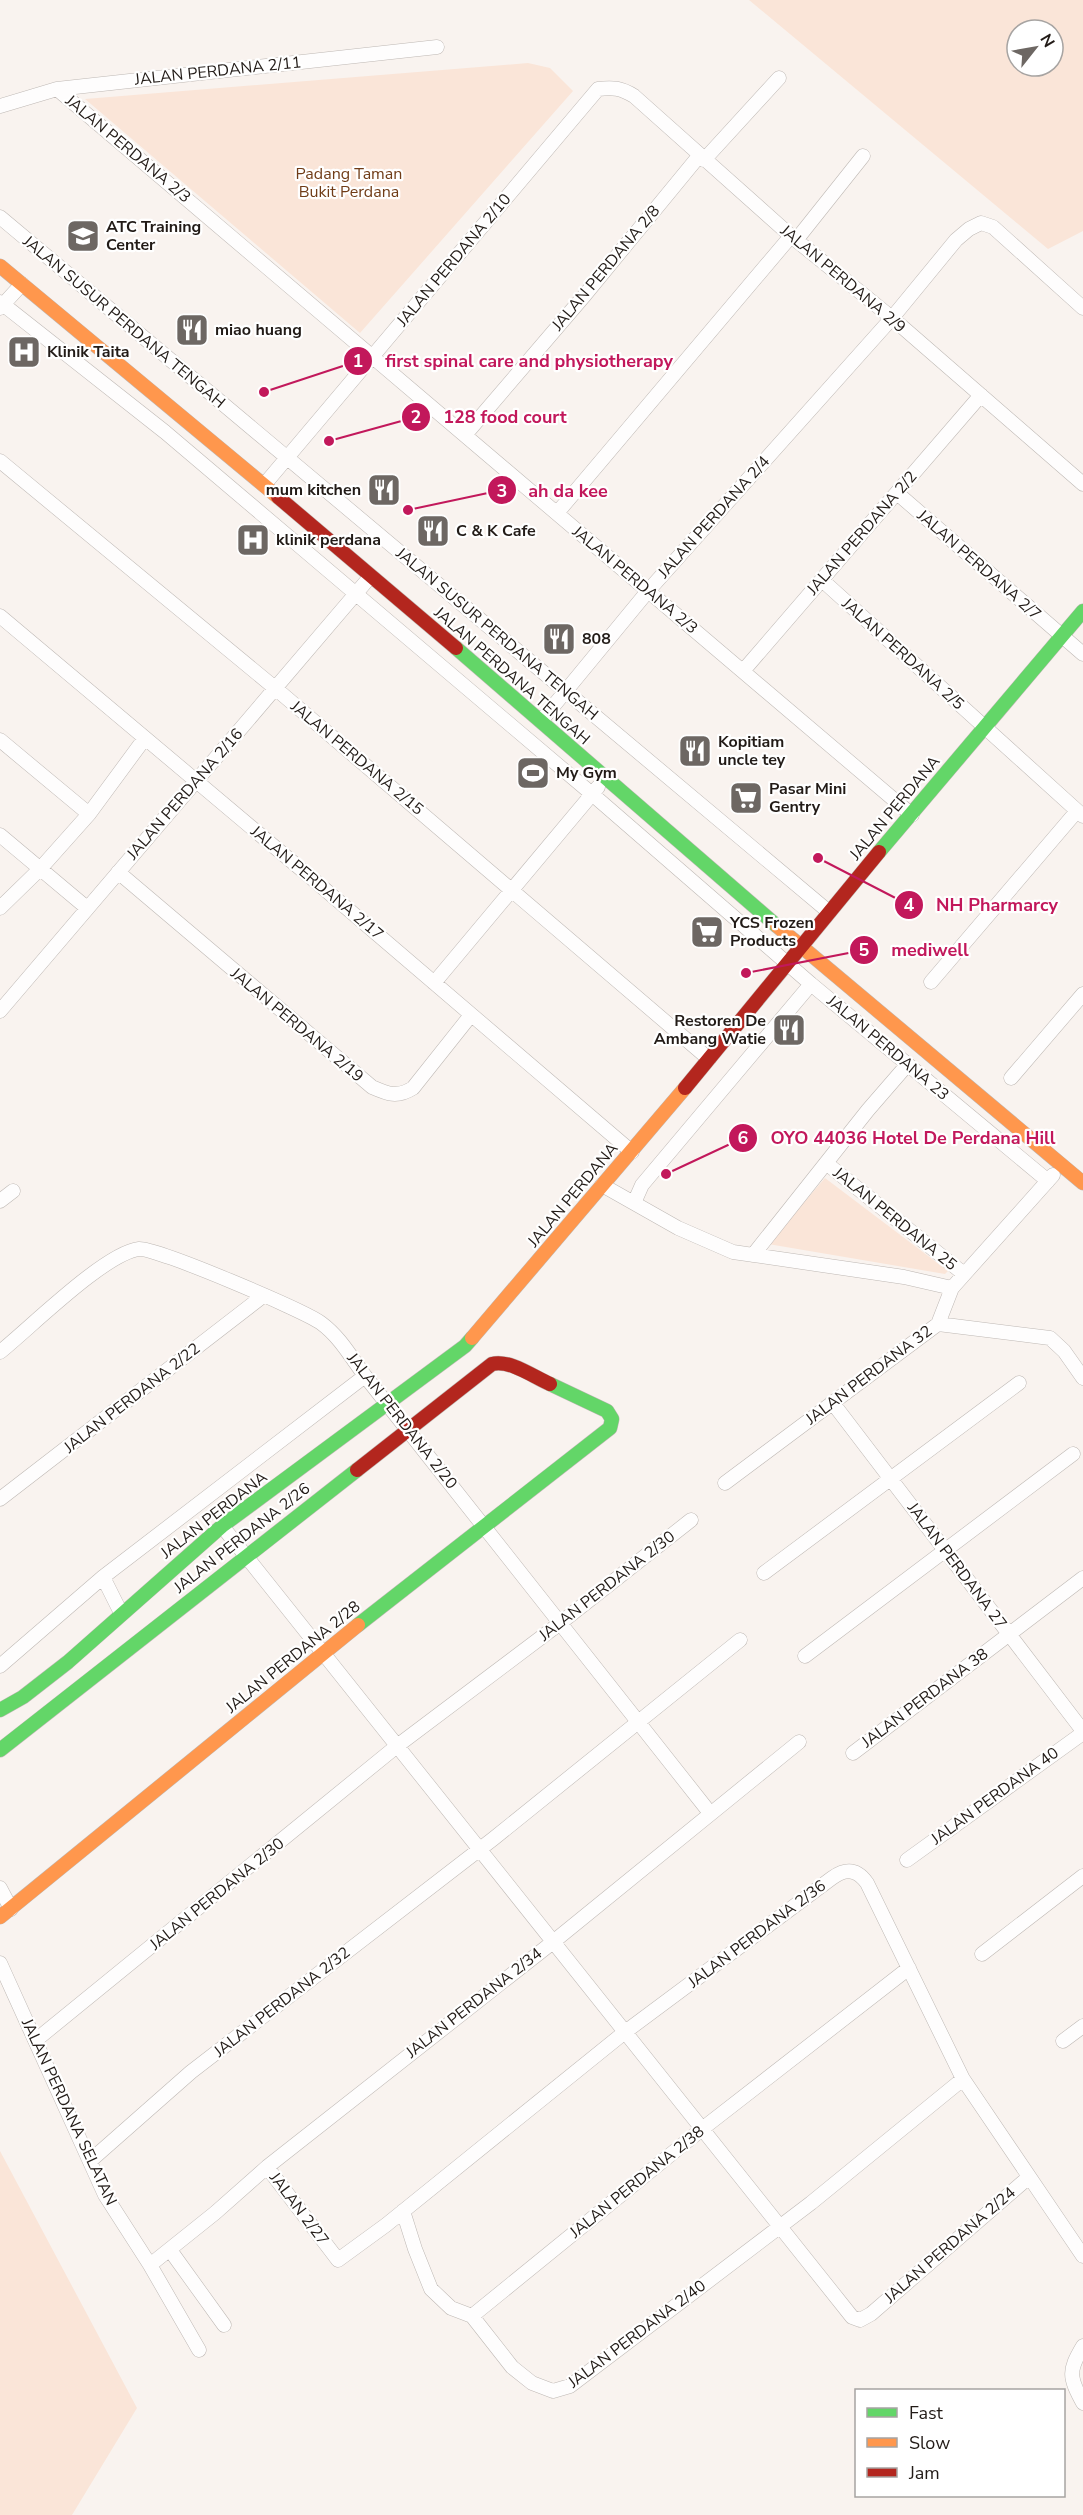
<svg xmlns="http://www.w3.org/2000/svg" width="1083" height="2515" font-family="'Nunito Sans',sans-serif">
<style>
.green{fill:#fae5d8;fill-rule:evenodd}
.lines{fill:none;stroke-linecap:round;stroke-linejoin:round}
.street-casing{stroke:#beb8b4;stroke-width:15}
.fast-casing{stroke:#beb8b4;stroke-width:15}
.slow-casing{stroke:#beb8b4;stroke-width:15}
.jam-casing{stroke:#beb8b4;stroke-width:15}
.street{stroke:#fefdfd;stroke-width:14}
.fast{stroke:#63d668;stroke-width:14}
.slow{stroke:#ff974d;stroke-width:14}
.jam{stroke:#b3261e;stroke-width:14}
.labels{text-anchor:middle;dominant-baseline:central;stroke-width:4.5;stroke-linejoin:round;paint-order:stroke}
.street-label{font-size:16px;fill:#221b17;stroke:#fff}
.park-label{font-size:16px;fill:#703c17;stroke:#fff}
.poi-label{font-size:16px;font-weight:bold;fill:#221b17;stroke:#fff;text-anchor:start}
.leader{fill:none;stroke:#c2185b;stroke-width:2}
.callout-dot{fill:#c2185b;stroke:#fff;stroke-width:2}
.mark-label{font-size:18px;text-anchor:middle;font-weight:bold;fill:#fff}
.callout-label{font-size:18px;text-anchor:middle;font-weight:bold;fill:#c2185b;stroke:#fff;stroke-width:4.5;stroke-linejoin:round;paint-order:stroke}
</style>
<rect width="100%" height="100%" fill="#f9f3ef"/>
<path class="green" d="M749,0h334v231l-35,18zM1017,30h36v36h-36z
M528,63l22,5 23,23 -213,242 -275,-234z
M825,1178l123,93 -3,3 -177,-30z
M0,2151l137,257 -65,107h-72z"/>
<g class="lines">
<g class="street-casing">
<path id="street" d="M57,89l855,726
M0,106l57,-17 380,-42
M704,160l75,-82
M0,217l829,695
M797,239l66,-83
M0,302l165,130 427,362 219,190
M0,308l22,-24
M465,435l119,-139 115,-140
M0,461l275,227 434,371
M264,485l334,-396c15,-2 23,-1 36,7l157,140 101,82 191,166
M897,493l186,161
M557,513l234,-277
M822,580l261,236
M0,616l308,259 324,277
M743,671l238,-276
M541,721l107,-130 244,-273 64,-78 13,-11 12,-6 12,4 90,81
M0,740l89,74
M0,835l87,73
M118,872l254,215c16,7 25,11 41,1l58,-73
M0,908l40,-39 49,-55 56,-76
M931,982l146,-171
M434,983l164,-196
M0,1011l370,-434
M1011,1078l72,-84
M826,1163l138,111
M602,1185l76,43 55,24 171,25 48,11
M0,1201l13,-10
M634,1203l8,-18 169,-201 237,197
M753,1255l115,-145 39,-45
M938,1324l14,-36 101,-113
M0,1352c30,-24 105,-99 139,-103 16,-2 166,62 182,74 19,14 30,34 44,53l345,437
M832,1402l251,329
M725,1483l213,-159 112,14 14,13 19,27
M0,1499l263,-203
M222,1526l630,791 8,3 11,-6 158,-137
M764,1573l255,-190
M103,1577l18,36
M805,1656l268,-202
M0,1666l103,-89 262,-201
M853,1753l230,-175
M907,1860l176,-127
M0,1888l11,21
M982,1954l101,-78
M0,1963l105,232 45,70 49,85
M36,2040l361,-294 162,-122 132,-104
M1063,2041l20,-15
M90,2161l101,-89 302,-233 247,-199
M267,2167l71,93 48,-35 239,-193 207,-154c14,-10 25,-9 35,5l96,196 120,177
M403,2211l12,38 16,40 20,19 21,8 40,51 20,16 21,8 17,-5 241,-183 152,-124
M170,2250l54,75
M150,2265l65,-52 52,-46 286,-225 246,-200
M472,2316l230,-187 207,-161
M1083,2346c-15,25 -14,31 0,57"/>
</g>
<g class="fast-casing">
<path id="fast" d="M456,648l321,278
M879,852l204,-241
M358,1625l252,-197 2,-9 -5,-8 -57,-27
M0,1710l23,-13 45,-35 154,-136 243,-180 7,-8
M0,1750l357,-280"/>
</g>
<g class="slow-casing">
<path id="slow" d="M0,266l278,231
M777,926l306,257
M472,1338l213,-250
M0,1917l358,-292"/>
</g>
<g class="jam-casing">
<path id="jam" d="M278,497l178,151
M685,1088l194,-236
M357,1470l135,-106c17,-5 42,13 58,20"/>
</g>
<use href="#street" class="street"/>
<use href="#fast" class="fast"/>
<use href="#slow" class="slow"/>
<use href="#jam" class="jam"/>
</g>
<defs>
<g id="university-square" transform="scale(1.725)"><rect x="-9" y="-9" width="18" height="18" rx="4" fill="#6d6763" stroke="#fff"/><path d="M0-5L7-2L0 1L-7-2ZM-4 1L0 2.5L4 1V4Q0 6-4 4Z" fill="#fff"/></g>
<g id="restaurant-square" transform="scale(1.725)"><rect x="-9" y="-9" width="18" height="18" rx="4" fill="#6d6763" stroke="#fff"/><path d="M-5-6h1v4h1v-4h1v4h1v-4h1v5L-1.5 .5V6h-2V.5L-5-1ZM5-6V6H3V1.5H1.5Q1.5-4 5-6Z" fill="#fff"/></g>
<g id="hospital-square" transform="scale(1.725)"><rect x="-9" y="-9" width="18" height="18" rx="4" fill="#6d6763" stroke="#fff"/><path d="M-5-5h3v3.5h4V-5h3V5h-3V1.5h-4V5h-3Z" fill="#fff"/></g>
<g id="stadium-square" transform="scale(1.725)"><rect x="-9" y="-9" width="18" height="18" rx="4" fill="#6d6763" stroke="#fff"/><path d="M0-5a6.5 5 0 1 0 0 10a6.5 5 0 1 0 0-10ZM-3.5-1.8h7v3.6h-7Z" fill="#fff"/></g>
<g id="supermarket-square" transform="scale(1.725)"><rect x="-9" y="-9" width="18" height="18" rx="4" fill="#6d6763" stroke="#fff"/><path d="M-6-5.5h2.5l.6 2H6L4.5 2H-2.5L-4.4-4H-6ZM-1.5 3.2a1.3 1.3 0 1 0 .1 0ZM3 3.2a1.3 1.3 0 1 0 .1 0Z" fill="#fff"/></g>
</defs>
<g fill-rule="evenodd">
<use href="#university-square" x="83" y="236"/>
<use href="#restaurant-square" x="192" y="330"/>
<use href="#hospital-square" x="24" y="352"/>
<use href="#restaurant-square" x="384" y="490"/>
<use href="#restaurant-square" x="433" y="531"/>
<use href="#hospital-square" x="253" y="540"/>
<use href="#restaurant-square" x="559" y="639"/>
<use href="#restaurant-square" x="695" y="751"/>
<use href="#stadium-square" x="533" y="773"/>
<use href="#supermarket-square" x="746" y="798"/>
<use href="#supermarket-square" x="707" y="932"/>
<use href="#restaurant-square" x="789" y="1030"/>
</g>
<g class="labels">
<g class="street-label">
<text transform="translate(218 71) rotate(-6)">JALAN PERDANA 2/11</text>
<text transform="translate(128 149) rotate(40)">JALAN PERDANA 2/3</text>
<text transform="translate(454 260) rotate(-50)">JALAN PERDANA 2/10</text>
<text transform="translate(606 268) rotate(-50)">JALAN PERDANA 2/8</text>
<text transform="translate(843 279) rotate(40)">JALAN PERDANA 2/9</text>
<text transform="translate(124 322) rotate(40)">JALAN SUSUR PERDANA TENGAH</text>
<text transform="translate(714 517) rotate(-48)">JALAN PERDANA 2/4</text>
<text transform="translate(862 533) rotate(-49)">JALAN PERDANA 2/2</text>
<text transform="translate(979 565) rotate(41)">JALAN PERDANA 2/7</text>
<text transform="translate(635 580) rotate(40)">JALAN PERDANA 2/3</text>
<text transform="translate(497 634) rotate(40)">JALAN SUSUR PERDANA TENGAH</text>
<text transform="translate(903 654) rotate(42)">JALAN PERDANA 2/5</text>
<text transform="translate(512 676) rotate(41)">JALAN PERDANA TENGAH</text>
<text transform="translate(357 758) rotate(40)">JALAN PERDANA 2/15</text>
<text transform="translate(185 794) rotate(-49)">JALAN PERDANA 2/16</text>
<text transform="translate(895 808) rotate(-50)">JALAN PERDANA</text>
<text transform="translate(317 883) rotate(40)">JALAN PERDANA 2/17</text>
<text transform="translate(297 1025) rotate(40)">JALAN PERDANA 2/19</text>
<text transform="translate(888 1048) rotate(40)">JALAN PERDANA 23</text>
<text transform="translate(573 1195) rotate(-50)">JALAN PERDANA</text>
<text transform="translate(895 1219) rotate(39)">JALAN PERDANA 25</text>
<text transform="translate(869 1375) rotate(-37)">JALAN PERDANA 32</text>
<text transform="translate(132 1398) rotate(-38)">JALAN PERDANA 2/22</text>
<text transform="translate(402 1421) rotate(52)">JALAN PERDANA 2/20</text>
<text transform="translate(214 1515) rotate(-38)">JALAN PERDANA</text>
<text transform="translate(242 1538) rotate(-38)">JALAN PERDANA 2/26</text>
<text transform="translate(957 1566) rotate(53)">JALAN PERDANA 27</text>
<text transform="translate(607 1586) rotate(-38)">JALAN PERDANA 2/30</text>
<text transform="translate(293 1657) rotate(-39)">JALAN PERDANA 2/28</text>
<text transform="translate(925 1698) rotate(-37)">JALAN PERDANA 38</text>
<text transform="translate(995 1796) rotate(-36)">JALAN PERDANA 40</text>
<text transform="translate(217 1894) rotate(-39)">JALAN PERDANA 2/30</text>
<text transform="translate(757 1934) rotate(-37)">JALAN PERDANA 2/36</text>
<text transform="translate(282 2002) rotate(-38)">JALAN PERDANA 2/32</text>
<text transform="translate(474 2003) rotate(-38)">JALAN PERDANA 2/34</text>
<text transform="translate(69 2112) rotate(65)">JALAN PERDANA SELATAN</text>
<text transform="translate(637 2182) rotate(-39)">JALAN PERDANA 2/38</text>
<text transform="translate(299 2209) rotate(53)">JALAN 2/27</text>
<text transform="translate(950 2245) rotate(-41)">JALAN PERDANA 2/24</text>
<text transform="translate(637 2334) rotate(-37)">JALAN PERDANA 2/40</text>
</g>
<g class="park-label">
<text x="349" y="174">Padang Taman<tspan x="349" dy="18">Bukit Perdana</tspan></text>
</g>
<g class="poi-label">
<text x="106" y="227">ATC Training<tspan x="106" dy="18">Center</tspan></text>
<text x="215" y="330">miao huang</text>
<text x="47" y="352">Klinik Taita</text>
<text x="361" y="490" text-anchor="end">mum kitchen</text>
<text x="456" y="531">C &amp; K Cafe</text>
<text x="276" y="540">klinik perdana</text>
<text x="582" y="639">808</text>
<text x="718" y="742">Kopitiam<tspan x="718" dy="18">uncle tey</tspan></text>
<text x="556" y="773">My Gym</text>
<text x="769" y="789">Pasar Mini<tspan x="769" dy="18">Gentry</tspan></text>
<text x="730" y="923">YCS Frozen<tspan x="730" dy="18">Products</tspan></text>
<text x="766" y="1021" text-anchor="end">Restoren De<tspan x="766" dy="18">Ambang Watie</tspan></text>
</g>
</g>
<path class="leader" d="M264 392L358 361M329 441L416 417M408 510L502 490M818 858L909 905M746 973L864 950M666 1174L743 1138"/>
<g class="callout-dot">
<circle cx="264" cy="392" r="6"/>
<circle cx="329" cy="441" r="6"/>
<circle cx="408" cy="510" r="6"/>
<circle cx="818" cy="858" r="6"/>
<circle cx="746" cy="973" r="6"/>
<circle cx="666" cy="1174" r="6"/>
<circle cx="358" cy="361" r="15"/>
<circle cx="416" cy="417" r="15"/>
<circle cx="502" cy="490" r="15"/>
<circle cx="909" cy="905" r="15"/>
<circle cx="864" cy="950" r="15"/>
<circle cx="743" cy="1138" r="15"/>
</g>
<g class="mark-label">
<text x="358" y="367">1</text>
<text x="416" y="423">2</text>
<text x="502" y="497">3</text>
<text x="909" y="911">4</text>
<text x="864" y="956">5</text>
<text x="743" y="1144">6</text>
</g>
<g class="callout-label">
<text x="529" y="367">first spinal care and physiotherapy</text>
<text x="505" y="423">128 food court</text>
<text x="568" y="497">ah da kee</text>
<text x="997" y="911">NH Pharmarcy</text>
<text x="930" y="956">mediwell</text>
<text x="913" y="1144">OYO 44036 Hotel De Perdana Hill</text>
</g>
<rect x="855" y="2389" width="210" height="108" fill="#ffffff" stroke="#a7a4a2" stroke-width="1.5"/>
<rect x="867" y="2408" width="30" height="9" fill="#63d668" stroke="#a7a4a2" stroke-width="1.5"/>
<text x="909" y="2419" font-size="18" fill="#221b17">Fast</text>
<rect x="867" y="2438" width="30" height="9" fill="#ff974d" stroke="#a7a4a2" stroke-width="1.5"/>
<text x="909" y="2449" font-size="18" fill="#221b17">Slow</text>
<rect x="867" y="2468" width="30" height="9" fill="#b3261e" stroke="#a7a4a2" stroke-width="1.5"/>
<text x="909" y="2479" font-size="18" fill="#221b17">Jam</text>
<g transform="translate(1035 48) rotate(59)"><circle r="28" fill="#ffffff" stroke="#a7a4a2" stroke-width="1.5"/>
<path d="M0-4.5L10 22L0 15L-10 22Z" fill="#6d6763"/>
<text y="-9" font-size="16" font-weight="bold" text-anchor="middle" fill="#221b17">N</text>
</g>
</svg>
